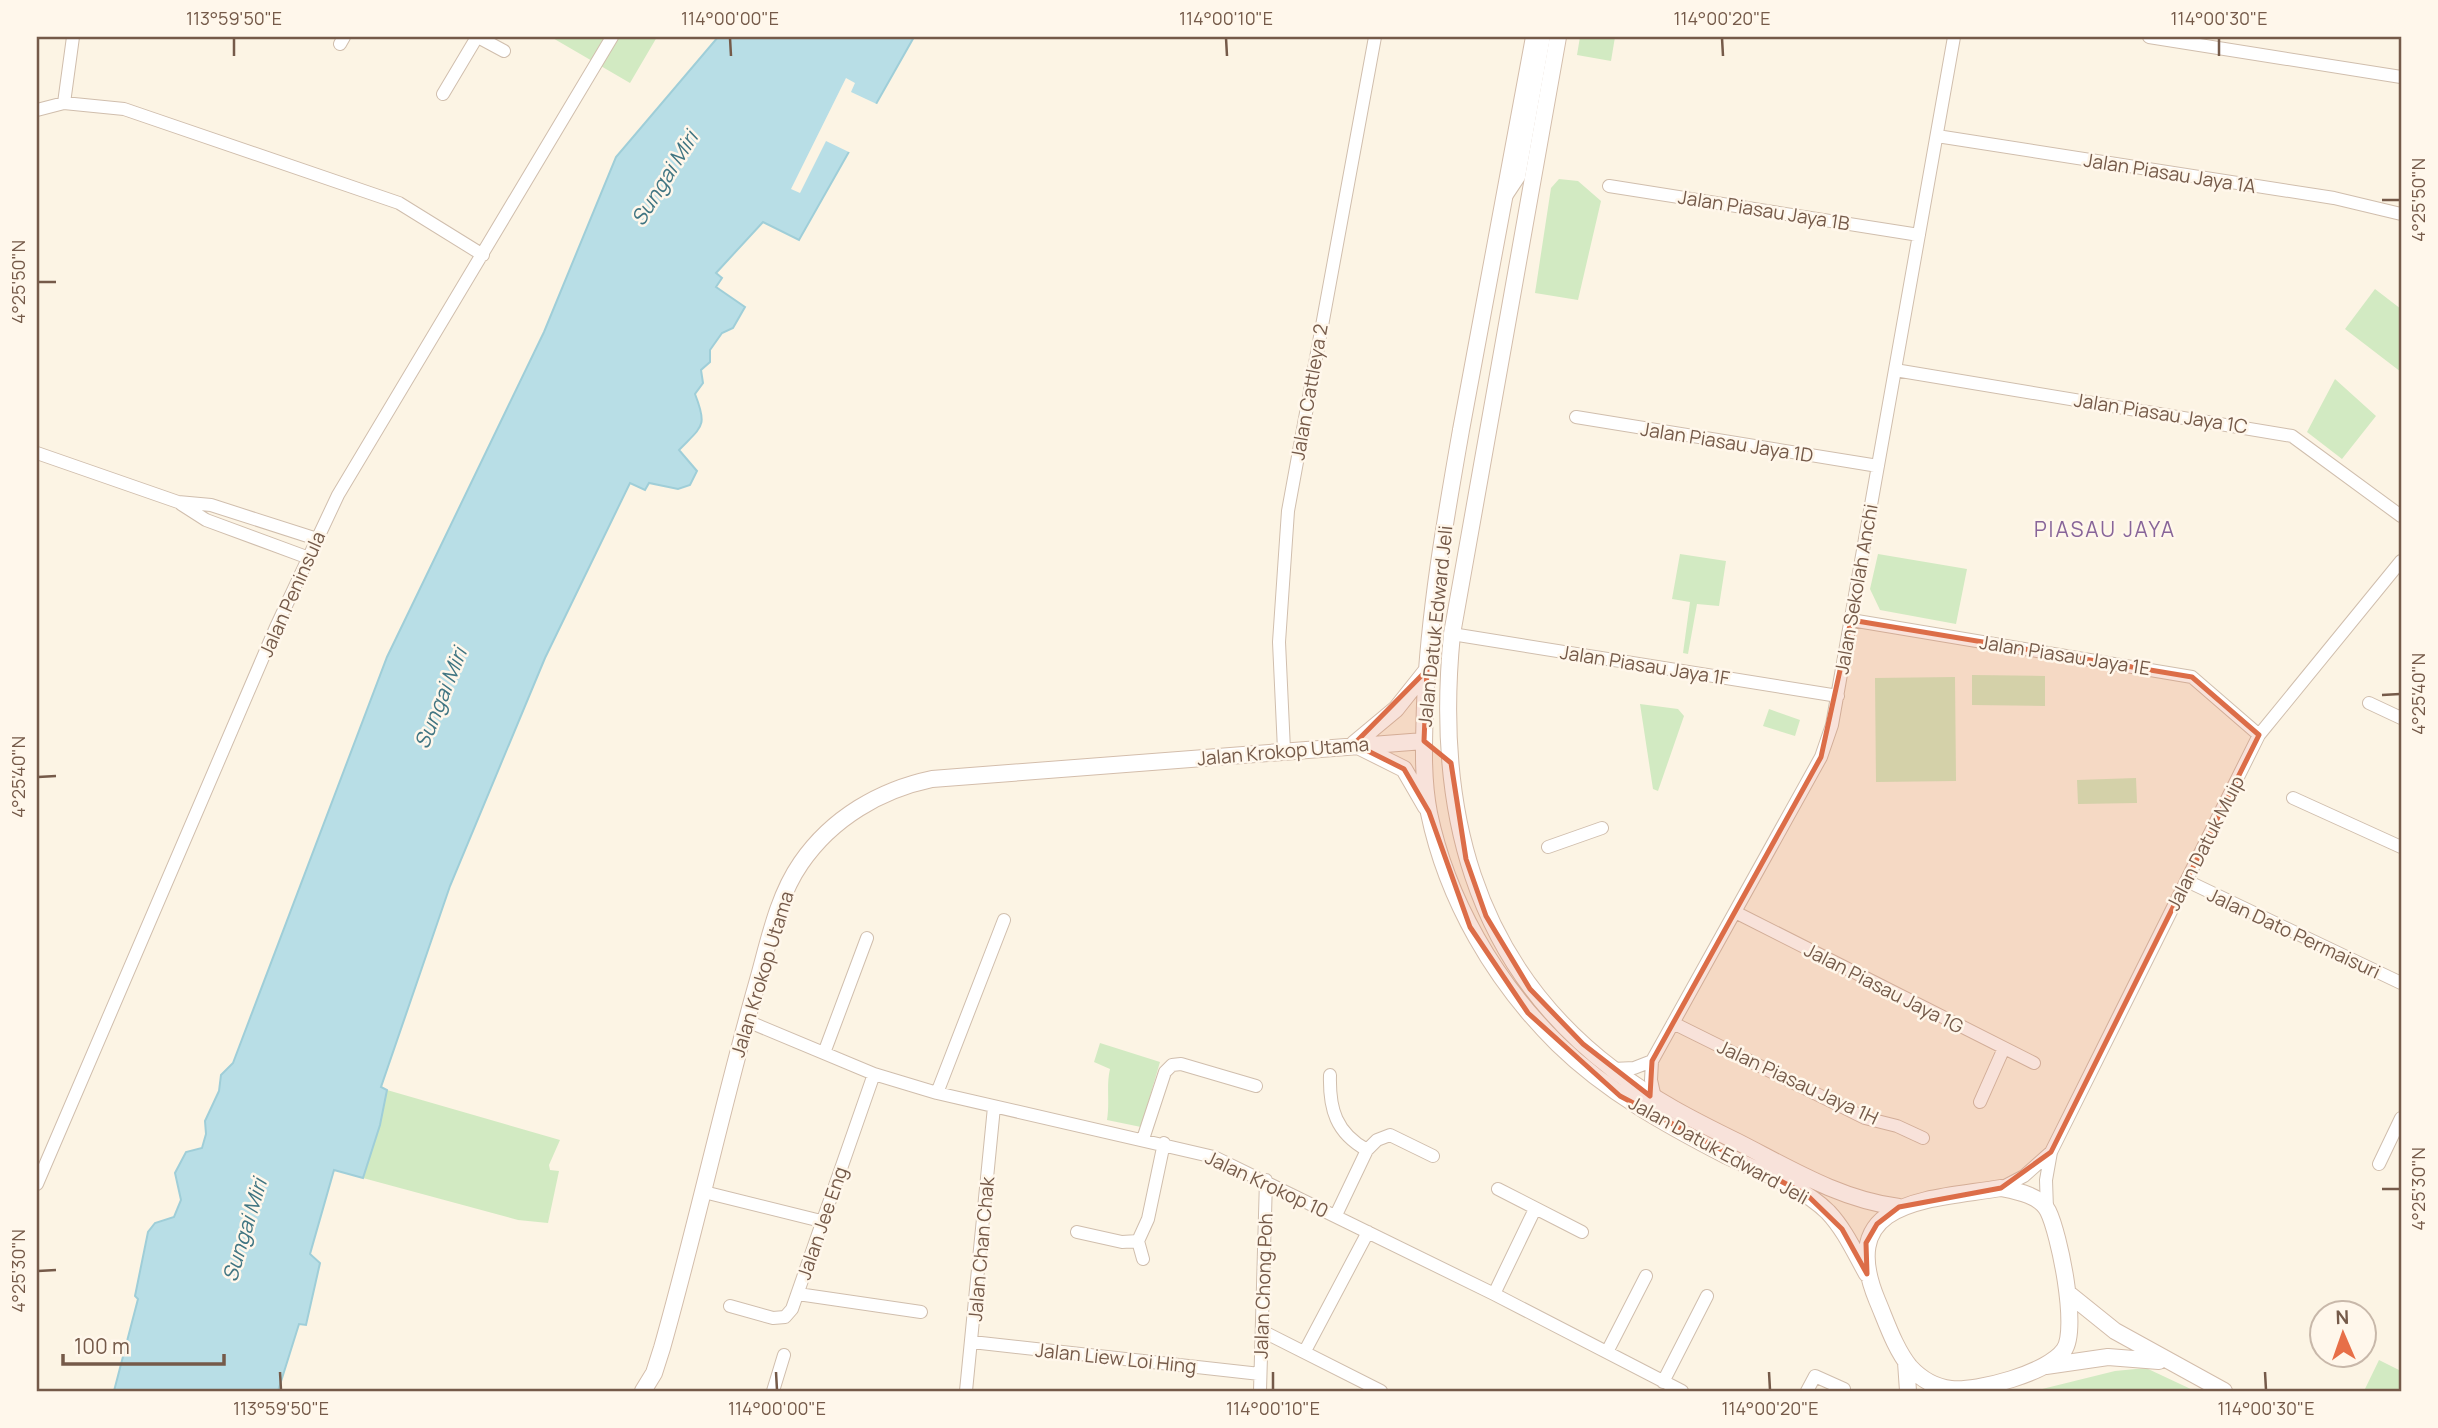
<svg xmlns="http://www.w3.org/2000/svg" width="2438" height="1428" font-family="Manrope,sans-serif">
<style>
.green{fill:#d2eac2}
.water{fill:#b8dee6;stroke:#9fced8;stroke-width:2}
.pier{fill:#fcf4e4}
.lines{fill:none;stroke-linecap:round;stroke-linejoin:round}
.street-casing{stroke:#d0bead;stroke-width:14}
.secondary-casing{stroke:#d3bdab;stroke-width:18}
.street{stroke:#fff;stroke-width:12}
.secondary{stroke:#fff;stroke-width:16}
.marked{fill:#dc6d48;fill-opacity:0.2;stroke:#dc6d48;stroke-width:5;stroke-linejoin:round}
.ticks{fill:none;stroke:#755a49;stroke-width:2.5}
.labels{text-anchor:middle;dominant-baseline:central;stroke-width:5;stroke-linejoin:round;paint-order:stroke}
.street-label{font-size:19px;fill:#755a49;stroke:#fff7eb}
.water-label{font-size:21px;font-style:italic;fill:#407582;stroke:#fff7eb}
.neighbourhood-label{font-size:21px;letter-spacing:2px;fill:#886599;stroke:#fff7eb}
.neatline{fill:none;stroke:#755a49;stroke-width:2.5}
.ticks-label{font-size:18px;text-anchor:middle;fill:#755a49}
</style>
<rect width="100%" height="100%" fill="#fcf4e4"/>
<path class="green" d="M551,37h106l-27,46z
M1580,37h35l-4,24 -34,-6z
M1559,179l19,2 23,20 -23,99 -43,-7 16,-105z
M2375,289l26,20v63l-56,-43z
M2335,379l41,37 -34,43 -35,-27z
M1680,554l46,7 -7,45 -22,-2 -9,50 -5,-1 7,-51 -18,-3z
M1878,554l89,15 -11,55 -76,-14 -10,-21z
M1972,675l73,1v30l-73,-1z
M1955,677l1,104 -80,1 -1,-104z
M1640,704l38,5 6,7 -26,75 -5,-2z
M1769,709l31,11 -5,16 -32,-10z
M2136,778l1,25 -59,1 -1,-24z
M1100,1043l60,19 -19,65 -34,-7c3,-18 -1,-34 3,-51l-16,-7z
M387,1090l173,50 -11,25 1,5 9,1 -11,52 -30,-3 -155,-42 17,-53z
M2379,1360l22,11v20h-37z
M2146,1368l49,23h-161l81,-20z"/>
<path class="water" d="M718,37h196l-115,203 -36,-18 -47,51 6,5 -6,9 29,20 -12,21 -11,5 -12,17v12l-9,8 2,13 -8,11c13,33 7,32 -16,56l18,21 -7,14 -12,4 -29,-6 -4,7 -15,-7 -85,175 -95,228 -69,201 6,3 -7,35 -17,53 -29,-8 -24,84 10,9 -14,62 -7,-1 -21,67h-164l24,-92 -3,-3 13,-64 7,-9 19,-6 7,-17 -6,-27 11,-21 16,-4 4,-14 -1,-13 14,-30 2,-16 12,-12 154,-406 157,-325 72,-175z"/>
<path class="pier" d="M846,78l9,5 -4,9 30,14 -28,48 -27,-13 -26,52 -9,-4z"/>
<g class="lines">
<g class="street-casing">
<path id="street" d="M478,37l26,14
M2149,37l252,40
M340,44l4,-7
M443,94l34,-57
M64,103l9,-66
M37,110l27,-7 60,6 275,94 84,52
M1937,136l397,62 67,16
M1609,186l310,49
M1507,195l12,-18 25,-140
M1895,370l397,66 109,80
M1576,417l302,49
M37,453l141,49 33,3 106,34
M181,504l25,16 103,38
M1851,620l341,57 67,58
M1452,634l386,62
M2369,703l32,15
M1284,750l-5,-108 9,-131 87,-474
M2293,798l108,49
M1548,847l54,-19
M2187,881l214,102
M1735,912l299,151
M747,1021l127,53 63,19 277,64 280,137 188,97
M1673,1023l192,95 32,8 26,12
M824,1053l43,-115
M1652,1061l-1,19 4,18
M1613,1069l21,-1 18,-7 169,-304 11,-32 122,-688
M1330,1075c-1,34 6,58 37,75l-31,65
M937,1093l67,-173
M1980,1102l24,-54
M1143,1139l22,-67 7,-7 9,-1 75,22
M1367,1150l10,-10 13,-5 43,21
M2379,1164l22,-46
M37,1184l239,-557 62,-132 274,-458
M2001,1188l23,-12 27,-24
M1498,1189l84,43
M704,1192l117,29
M2047,1209l-1,-29 5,-28 208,-417 142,-174
M1077,1232l45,10 16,-1 10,-22 16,-76
M1138,1241l5,18
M798,1294l123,18
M1494,1294l41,-85
M730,1306l43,12 12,-1 7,-8 82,-235
M1262,1331l119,60
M972,1342l288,32
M1305,1351l63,-119
M1607,1352l39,-76
M1663,1382l44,-86
M773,1391l11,-36
M966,1391l28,-284
M1260,1391l6,-211
M1807,1391l8,-15 29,13"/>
</g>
<g class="secondary-casing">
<path id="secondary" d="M1534,37c-25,131 -49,262 -73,393 -16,91 -32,182 -36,274 -1,36 -3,73 4,109 18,87 66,169 129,231 49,48 109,81 169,112 33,16 75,30 101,56 17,18 27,41 39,62
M1558,37l-106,597c-17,171 19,328 162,436 38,29 81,51 124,72 51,26 103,58 161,65
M1354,744l42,-35 31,-39
M1360,747l44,22 22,38
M2001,1188c15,3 39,7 47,23 11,22 31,118 16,139 -16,23 -87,42 -113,39 -17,-2 -30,-10 -41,-22 -15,-18 -24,-46 -33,-67 -42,-102 53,-100 124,-112z
M2069,1294l46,37 109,60
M1906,1362l2,29
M2046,1366l62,-9 51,4
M643,1391l11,-18 8,-25c34,-120 60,-241 94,-361 12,-41 20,-88 45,-124 31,-45 79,-73 131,-84l492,-38"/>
</g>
<use href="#street" class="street"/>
<use href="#secondary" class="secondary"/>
</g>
<path class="marked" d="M1851,620l341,57 67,58 -208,417 -50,36 -102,19 -22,17 -11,19 1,31 -25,-45 -35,-34 -187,-99 -92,-83 -58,-86 -41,-115 -25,-43 -50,-25 73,-74 -3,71 27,22 15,96 20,57 44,73 53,55 67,52 2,-35 169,-304z"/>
<path class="ticks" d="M234,38v18M730,38l1,18M1226,38l1,18M1722,38l1,18M2219,38v18M2382,200h18M38,282h18M2382,695l18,-1M38,777l18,-1M2382,1189h18M38,1271l18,-1M280,1372l1,18M776,1372l1,18M1273,1372v18M1769,1372l1,18M2265,1372l1,18"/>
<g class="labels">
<g class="street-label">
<text transform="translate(2170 173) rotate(9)">Jalan Piasau Jaya 1A</text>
<text transform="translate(1764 210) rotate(9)">Jalan Piasau Jaya 1B</text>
<text transform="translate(1309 392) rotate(-80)">Jalan Cattleya 2</text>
<text transform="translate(2161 413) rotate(9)">Jalan Piasau Jaya 1C</text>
<text transform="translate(1727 442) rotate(9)">Jalan Piasau Jaya 1D</text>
<text transform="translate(1856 589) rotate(-80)">Jalan Sekolah Anchi</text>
<text transform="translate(292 594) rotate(-66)">Jalan Peninsula</text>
<text transform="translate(1435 626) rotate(-84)">Jalan Datuk Edward Jeli</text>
<text transform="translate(2065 655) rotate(9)">Jalan Piasau Jaya 1E</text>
<text transform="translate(1645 665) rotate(9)">Jalan Piasau Jaya 1F</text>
<text transform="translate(1283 751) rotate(-5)">Jalan Krokop Utama</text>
<text transform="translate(2205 843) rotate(-63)">Jalan Datuk Muip</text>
<text transform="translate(2294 933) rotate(25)">Jalan Dato Permaisuri</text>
<text transform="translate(762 974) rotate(-73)">Jalan Krokop Utama</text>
<text transform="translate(1884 988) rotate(27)">Jalan Piasau Jaya 1G</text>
<text transform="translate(1798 1082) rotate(25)">Jalan Piasau Jaya 1H</text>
<text transform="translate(1719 1150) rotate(29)">Jalan Datuk Edward Jeli</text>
<text transform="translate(1267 1184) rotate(25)">Jalan Krokop 10</text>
<text transform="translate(822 1223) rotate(-71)">Jalan Jee Eng</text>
<text transform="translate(981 1249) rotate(-85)">Jalan Chan Chak</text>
<text transform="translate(1263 1286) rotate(-88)">Jalan Chong Poh</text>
<text transform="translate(1116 1358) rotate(6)">Jalan Liew Loi Hing</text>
</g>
<g class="water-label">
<text transform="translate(664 178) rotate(-58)">Sungai Miri</text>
<text transform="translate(440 698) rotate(-68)">Sungai Miri</text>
<text transform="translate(244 1230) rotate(-73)">Sungai Miri</text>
</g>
<g class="neighbourhood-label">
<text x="2105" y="529">PIASAU JAYA</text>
</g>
</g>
<rect width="2438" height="1428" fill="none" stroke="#fff7eb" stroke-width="77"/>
<g transform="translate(2343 1334) rotate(358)"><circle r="33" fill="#fff7eb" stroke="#c8b8aa" stroke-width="2"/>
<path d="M0-5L12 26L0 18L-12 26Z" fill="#e76f48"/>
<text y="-10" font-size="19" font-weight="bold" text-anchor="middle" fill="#755a49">N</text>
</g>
<path d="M63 1354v10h161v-10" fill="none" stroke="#755a49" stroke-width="3.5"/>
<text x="74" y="1354" font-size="21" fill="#755a49" stroke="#fff7eb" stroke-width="5" paint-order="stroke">100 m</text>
<rect x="38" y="38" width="2362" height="1352" class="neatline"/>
<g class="ticks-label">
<text x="234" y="25">113°59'50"E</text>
<text x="730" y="25">114°00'00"E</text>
<text x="1226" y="25">114°00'10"E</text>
<text x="1722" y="25">114°00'20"E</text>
<text x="2219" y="25">114°00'30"E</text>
<text transform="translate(2419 200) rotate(-90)" y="6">4°25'50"N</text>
<text transform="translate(19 282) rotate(-90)" y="6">4°25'50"N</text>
<text transform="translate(2419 694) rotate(-90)" y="6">4°25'40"N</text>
<text transform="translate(19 777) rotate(-90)" y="6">4°25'40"N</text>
<text transform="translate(2419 1189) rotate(-90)" y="6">4°25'30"N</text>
<text transform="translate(19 1271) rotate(-90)" y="6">4°25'30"N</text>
<text x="281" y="1415">113°59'50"E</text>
<text x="777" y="1415">114°00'00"E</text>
<text x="1273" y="1415">114°00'10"E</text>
<text x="1770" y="1415">114°00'20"E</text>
<text x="2266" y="1415">114°00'30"E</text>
</g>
</svg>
